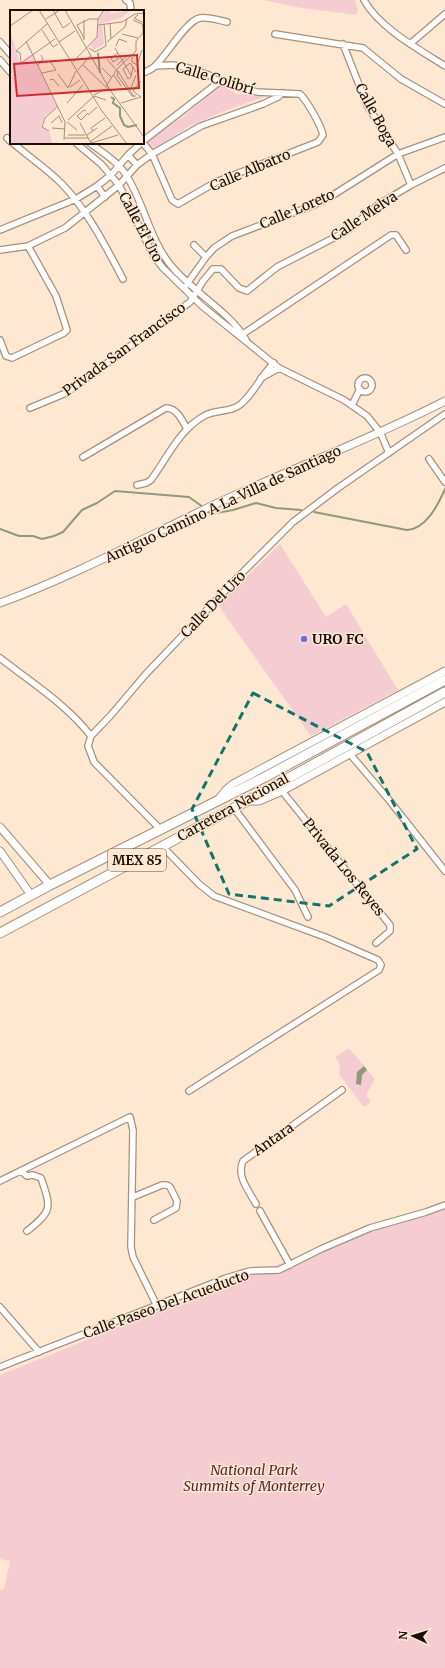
<svg xmlns="http://www.w3.org/2000/svg" width="445" height="1668" font-family="Merriweather,serif">
<style>
.green{fill:#f5ccd2}
.water{fill:#8c9c7a}
.lines{fill:none;stroke-linecap:round;stroke-linejoin:round}
.stream{stroke:#8c9c7a;stroke-width:2}
.minor-casing{stroke:#a6917c;stroke-width:8}
.tertiary-casing{stroke:#a6917c;stroke-width:9}
.trunk-casing{stroke:#a6917c;stroke-width:11}
.minor{stroke:#fff;stroke-width:5.5}
.tertiary{stroke:#fff;stroke-width:7}
.trunk{stroke:#fff;stroke-width:9}
.marked{fill:none;stroke:#0f766e;stroke-width:3;stroke-dasharray:8 5;stroke-linejoin:round}
.poi-dot{fill:#686ee7;stroke:#fee8d1;stroke-width:1.5}
.labels{text-anchor:middle;dominant-baseline:central;stroke-width:3;stroke-linejoin:round;paint-order:stroke}
.shield{fill:#fee8d1;stroke:#5c5044;stroke-width:1}
.shield-label{font-size:13px;font-weight:bold;fill:#170f08}
.street-label{font-size:14px;fill:#170f08;stroke:#fee8d1}
.poi-label{font-size:14px;font-weight:bold;fill:#170f08;stroke:#fee8d1;text-anchor:start}
.park-label{font-size:14px;font-style:italic;fill:#5d2633;stroke:#fee8d1}
.inset-river{fill:none;stroke:#8c9c7a;stroke-width:2}
.inset-road{fill:none;stroke:#a29181;stroke-width:1}
.view{fill:#d62828;fill-opacity:0.15;stroke:#d62828;stroke-width:2}
.inset-edge{fill:none;stroke:#170f08;stroke-width:2}
</style>
<rect width="100%" height="100%" fill="#fee8d1"/>
<path class="green" d="M263,0h92l3,10 -2,5 -60,-8z
M220,85l12,6 4,3c9,2 19,-3 28,3l-42,15 -32,14 -34,21 -4,1 -3,-2 -2,-4 2,-3 35,-23z
M280,544l46,73 20,-13 52,86 -87,46 -93,-131z
M349,1048l26,31 -9,16 5,7 -7,5 -25,-33 1,-9 -5,-8z
M445,1204v464h-445v-78l4,-1 6,-28 -10,-2v-184l225,-91z"/>
<path class="water" d="M364,1066l3,4 -5,5 -1,10 -5,-1 1,-12z"/>
<g class="lines">
<path class="stream" d="M206,510l5,4 22,-4 23,-7 20,5 25,2
M314,512l93,18c19,-1 31,-25 38,-41
M0,529l19,7h14l9,3 12,-3 9,-4 19,-22 15,-7 18,-12 74,6 14,10"/>
<g class="minor-casing">
<path id="minor" d="M126,0l4,3 1,8
M364,0c14,27 56,50 81,66
M275,34l88,14 38,31 44,25
M0,42l11,13
M343,44l24,61 31,49 13,31
M410,44l35,-30
M0,60l11,13
M143,73c4,-2 10,-4 13,-8 10,-9 31,-45 44,-47 9,-1 18,2 27,4
M7,138l4,4
M143,141l76,-59
M13,143c16,14 34,26 49,41 26,27 44,63 61,95
M76,143l25,21 18,21 34,70 10,13 39,38 77,62 65,32 23,16 13,16 9,21
M90,143c13,10 30,20 38,35 16,27 22,60 41,85 20,27 61,48 77,77
M143,143l9,11 20,46 6,4 38,-22 102,-40 5,-7c-2,-10 -16,-34 -23,-41l-43,-2 -38,-10 -10,-7 -24,-8 -13,-2 -17,1
M128,155l9,10
M97,186l8,11
M0,230l76,-31 21,-13 14,-11 17,-20 13,-12
M194,245l12,12
M0,250l28,-4 37,-18 54,-43 18,-20 15,-11 49,-28 62,-22 15,-7 4,-4
M184,288l22,-31 8,-9 18,-12 82,-31 16,-8 68,-43 47,-17
M240,336l151,-101h5l10,15
M0,340l6,16 6,2 52,-25 3,-3 -11,-34 -28,-50
M261,378l18,-10
M358 385a7 7 0 1 1 14 0a7 7 0 1 1-14 0Z
M352,405l8,-16
M30,408l36,-15 100,-73 24,-18 13,-21 10,-12h8l18,19 8,3 30,-24 70,-36 31,-26 33,-20 34,-17
M83,457l83,-49c11,0 16,12 21,21
M429,459l16,23
M137,485l9,-2 5,-3c16,-22 29,-51 53,-64 11,-7 27,-3 37,-12 14,-12 20,-29 33,-41
M0,658c32,25 66,46 91,78
M350,754l39,46 56,71
M282,791l108,134v6l-14,12
M234,808l61,82 13,27
M160,829l-66,-67 -6,-16 3,-10 20,-21 34,-40 95,-100 53,-53 45,-34 107,-74
M162,846l37,38 15,12 111,41 53,23 3,5 -2,5 -190,121
M21,1171l6,5 6,-1 8,3c10,29 12,33 -14,53
M0,1181l130,-64 3,13 -2,117 2,10 24,49
M133,1197l29,-12h5l3,2 7,14 -1,7 -22,12
M256,1204c-7,-13 -20,-28 -13,-43l99,-71
M260,1211l30,54
M0,1307l39,45
M0,1367l226,-89 24,-7 29,-1 42,-21 49,-21 56,-16 19,-7"/>
</g>
<g class="tertiary-casing">
<path id="tertiary" d="M0,603c76,-28 148,-67 222,-102 74,-34 151,-63 223,-100
M217,801l9,-11 7,-6 212,-113
M246,801h13l23,-10 163,-89
M0,827l50,58
M0,851l31,44"/>
</g>
<g class="trunk-casing">
<path id="trunk" d="M0,912l50,-27 215,-108 180,-97
M0,933l234,-125 211,-116"/>
</g>
<use href="#minor" class="minor"/>
<use href="#tertiary" class="tertiary"/>
<use href="#trunk" class="trunk"/>
</g>
<path class="marked" d="M253,693l114,59 50,97 -88,57 -100,-12 -37,-85z"/>
<circle class="poi-dot" cx="304" cy="639" r="4"/>
<g class="labels">
<rect class="shield" x="108" y="849" width="58" height="22" rx="3"/>
<g class="shield-label">
<text x="137" y="860">MEX 85</text>
</g>
<g class="street-label">
<text transform="translate(215 78) rotate(17)">Calle Colibrí</text>
<text transform="translate(376 115) rotate(61)">Calle Boga</text>
<text transform="translate(250 170) rotate(-23)">Calle Albatro</text>
<text transform="translate(297 209) rotate(-23)">Calle Loreto</text>
<text transform="translate(364 216) rotate(-34)">Calle Melva</text>
<text transform="translate(141 227) rotate(62)">Calle El Uro</text>
<text transform="translate(124 349) rotate(-36)">Privada San Francisco</text>
<text transform="translate(223 504) rotate(-25)">Antiguo Camino A La Villa de Santiago</text>
<text transform="translate(213 604) rotate(-46)">Calle Del Uro</text>
<text transform="translate(233 807) rotate(-29)">Carretera Nacional</text>
<text transform="translate(344 867) rotate(51)">Privada Los Reyes</text>
<text transform="translate(273 1139) rotate(-35)">Antara</text>
<text transform="translate(166 1304) rotate(-20)">Calle Paseo Del Acueducto</text>
</g>
<g class="poi-label">
<text x="312" y="639">URO FC</text>
</g>
<g class="park-label">
<text x="254" y="1470">National Park<tspan x="254" dy="16">Summits of Monterrey</tspan></text>
</g>
</g>
<g transform="translate(10 10)">
<rect width="134" height="134" fill="#fee8d1"/>
<path d="M95,0h7l-2,4 21,-4 -10,8 -22,6v-6zM92,15l2,19 -10,6 -3,-5 7,-9v-10zM1,24l9,29 12,-8 25,52 -12,9 -4,10 9,7 2,11h-42z" fill="#f5ccd2"/>
<path class="inset-river" d="M88,43l2,20M101,87l3,2 -1,4 7,5v8l4,9 4,2 9,-2"/>
<path class="inset-road" d="M29,0l63,101 25,33M43,0l10,18 7,-5M55,0l45,80 34,47M128,5l-4,3 10,5M36,9l14,-9M100,14l1,15M88,15l24,-3 13,-8 9,-1M0,16l23,-16M32,20l11,17 5,-3M112,24l16,4M74,28l-7,-13 12,-6h9M74,30v-20M16,31l39,81 -1,18M49,32l16,-11M97,32l18,-15 2,-8M106,36l3,-7 8,3M79,38l6,4 11,-6 -2,-22M105,38l16,27M108,43l-7,5 2,4 6,-4M122,47v5l5,3 5,-15M97,49l11,13 -1,3 15,21h4M63,52l24,-25 1,-18 6,-9M11,53l-1,-10 -4,-2 31,-27M11,53l34,-24M28,55l5,-6 -2,-4M73,55l25,24M107,55l10,-9M123,57l-2,10 -3,2 -5,-10 7,-6 6,9M92,58l9,9M68,60l13,-15M108,61l16,26M32,63l14,-3 -6,-9M48,64l10,14 8,-17M104,65l7,11M40,70l3,-1 6,7M96,76l12,-18 18,-17v-10l7,-8v-5l-1,-4 -9,-4M60,77l10,-7M120,80l6,-15M84,85l11,-6M131,87l-8,-6 8,-10M57,93l16,-18M111,93l20,-6M76,101l-2,-1 -7,6 4,4 7,-7M78,105l9,-8M58,110l26,-24 12,4M57,112l10,8M41,113l8,-7 3,7M70,113l11,20M42,118l13,1M39,121l-7,-4 3,-9 12,-11M83,121l-2,-3 14,-10M58,125h17M77,125l10,-7M55,128h23M80,132l22,-16M78,134l30,-9"/>
<path class="view" d="M127,45l2,33 -122,8 -3,-32z"/>
<rect width="134" height="134" class="inset-edge"/>
</g>
<g transform="translate(413 1636) rotate(274)" stroke="#fee8d1" stroke-width="3" paint-order="stroke">
<path d="M0-3L7 15L0 10L-7 15Z" fill="#170f08"/>
<text y="-6" font-size="11" font-weight="bold" text-anchor="middle" fill="#170f08">N</text>
</g>
</svg>
